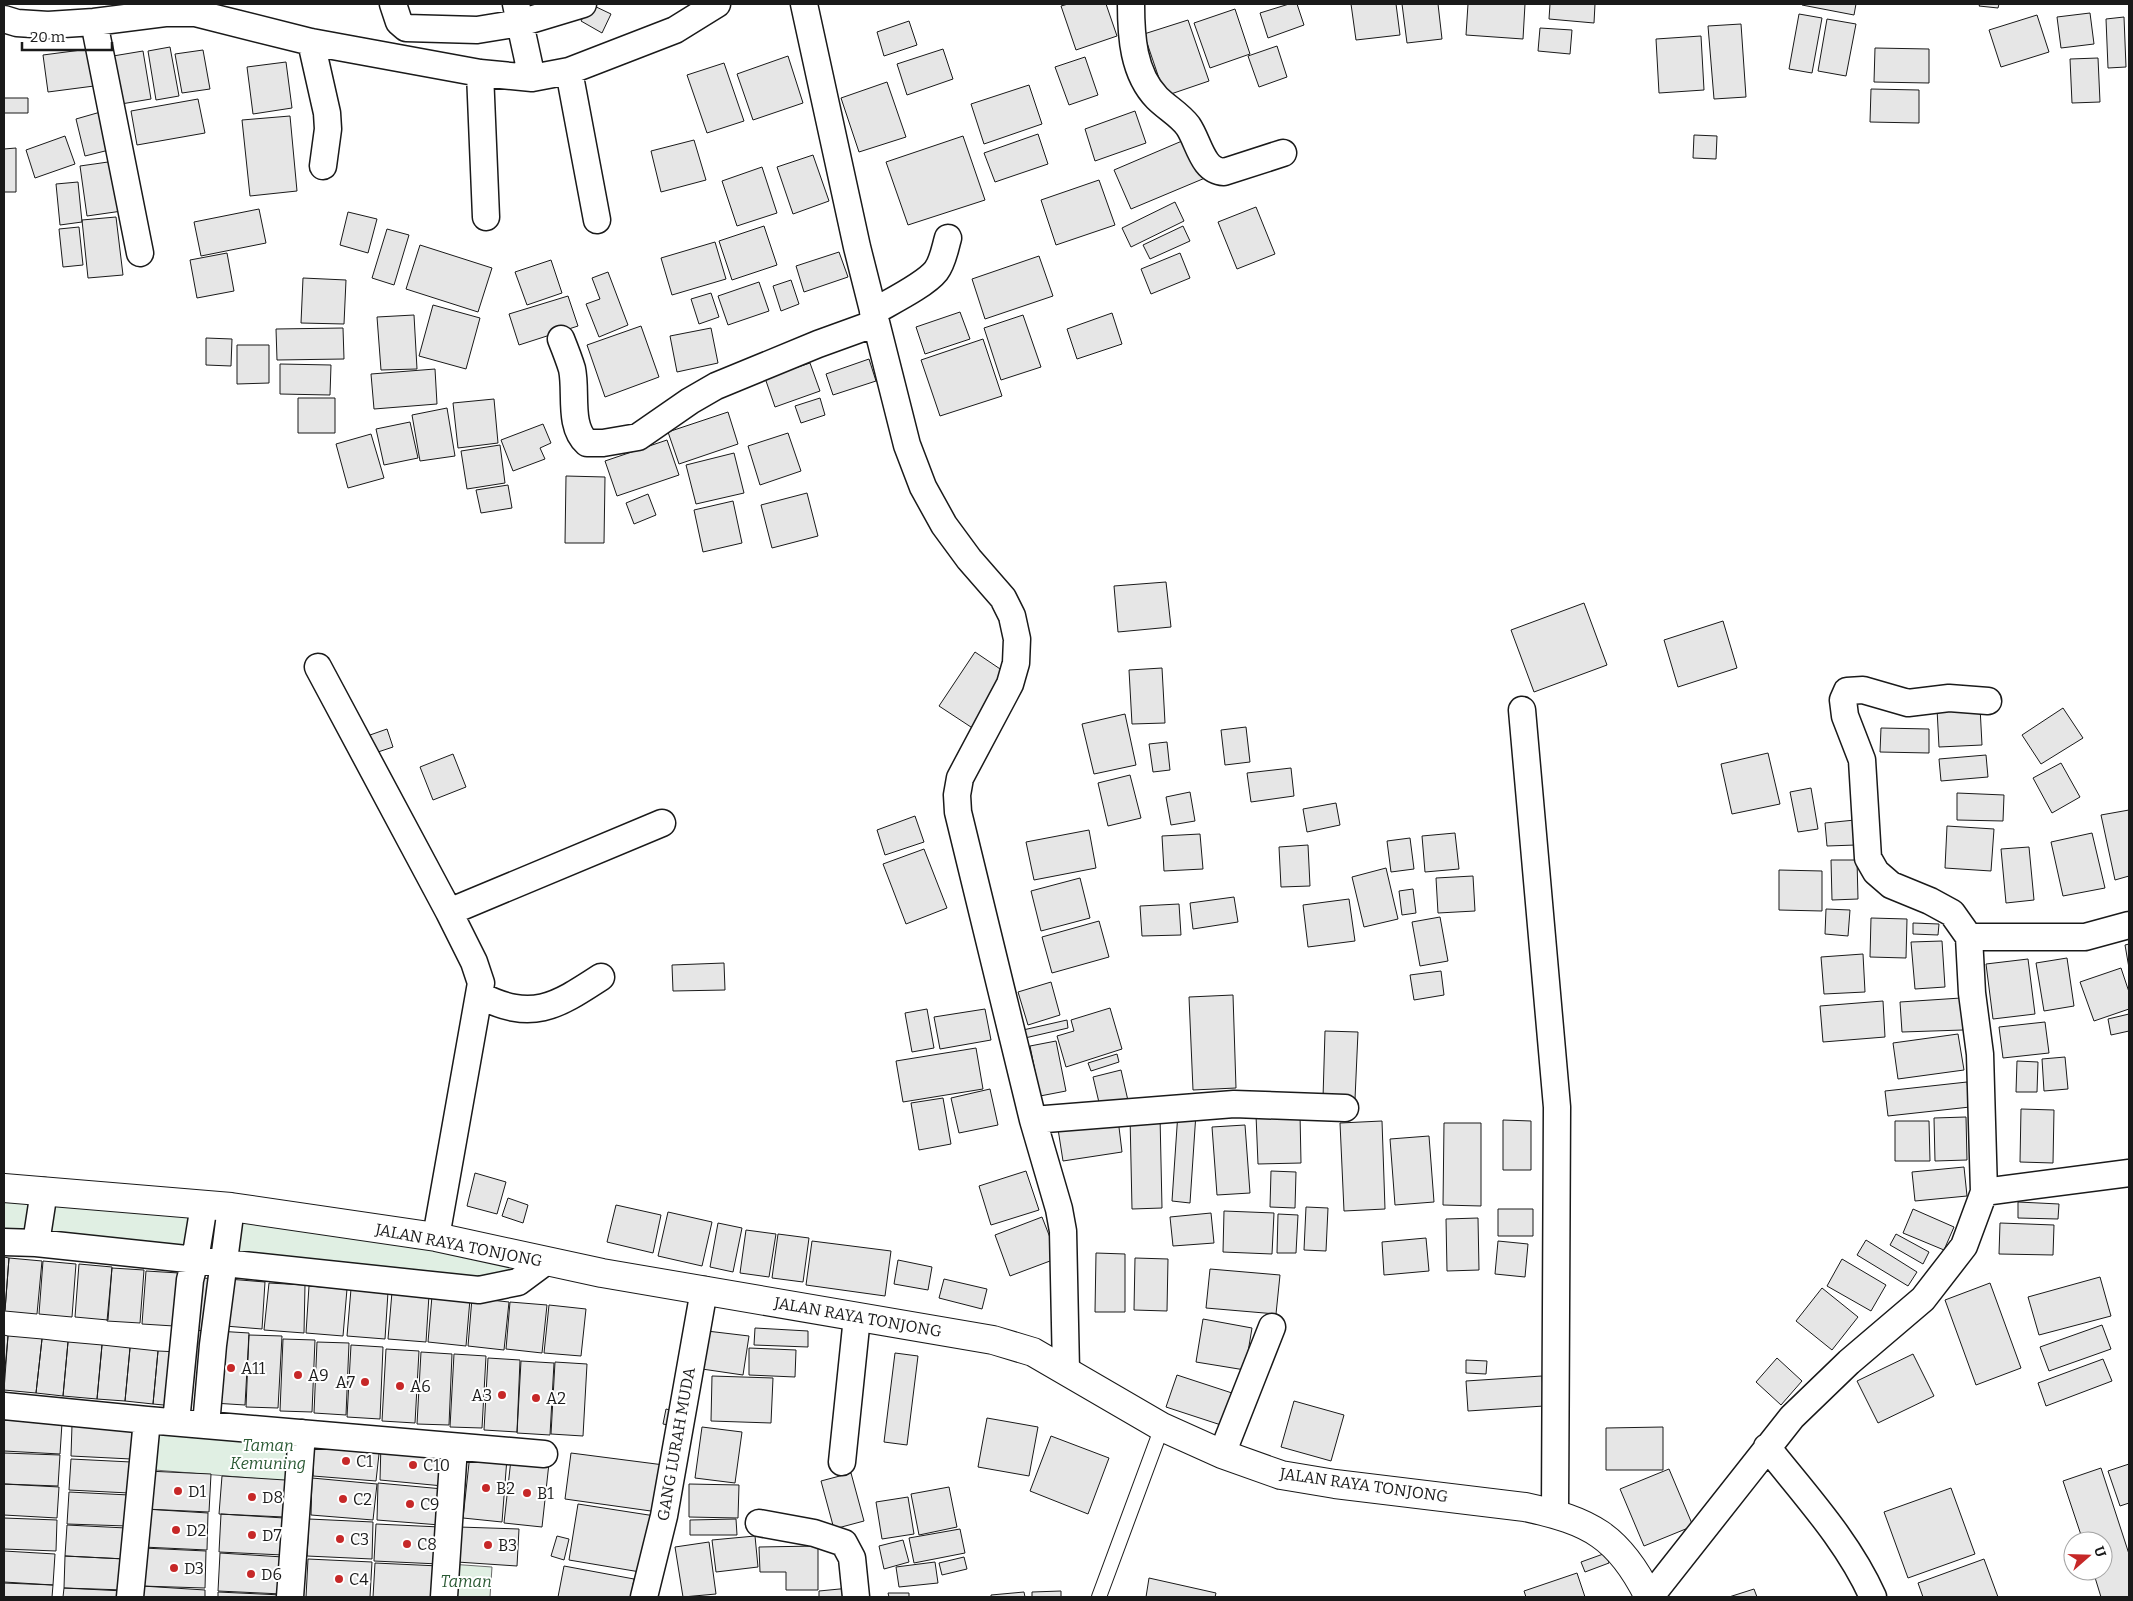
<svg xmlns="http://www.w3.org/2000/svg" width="2133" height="1601" font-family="Bitter,serif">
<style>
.green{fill:#e0efe3;stroke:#6a6a6a}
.building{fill:#e6e6e6;stroke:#1a1a1a}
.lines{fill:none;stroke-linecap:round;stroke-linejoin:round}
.service-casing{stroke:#1a1a1a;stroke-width:16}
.minor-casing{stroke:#1a1a1a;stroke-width:29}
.secondary-casing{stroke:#1a1a1a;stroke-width:30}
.service{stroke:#fff;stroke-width:14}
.minor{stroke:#fff;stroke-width:26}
.secondary{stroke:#fff;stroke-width:28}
.poi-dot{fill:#c62828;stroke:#fff;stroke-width:2}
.labels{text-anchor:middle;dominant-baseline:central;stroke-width:4;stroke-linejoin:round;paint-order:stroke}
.street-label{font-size:16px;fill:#1a1a1a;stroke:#fff}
.poi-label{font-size:16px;fill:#1a1a1a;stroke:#fff;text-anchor:start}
.park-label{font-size:16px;font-style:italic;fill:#2b5a34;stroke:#fff}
</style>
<rect width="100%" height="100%" fill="#fff"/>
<path class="green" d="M4,1188l541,74 -27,20 -514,-40z
M147,1420l155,13 -4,49 -155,-13z
M450,1564l42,3 -2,30h-43z"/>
<path class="building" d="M590,4l21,10 -9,19 -21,-12z
M1068,4h38l11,32 -41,14 -15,-44z
M1289,4h8l7,21 -36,13 -8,-25z
M1351,4h45l4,31 -44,5z
M1402,4h36l4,35 -35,4z
M1468,4h57l-2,35 -57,-4z
M1550,4h45l-1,19 -45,-4z
M1802,4h54l-2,11 -52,-10z
M1980,4h19l-1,4 -19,-2z
M1235,9l15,45 -40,14 -16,-45z
M2090,13l4,31 -33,4 -4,-31z
M1799,14l23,4 -10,55 -23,-4z
M2037,15l12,37 -48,15 -12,-37z
M2124,17l2,50 -18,1 -2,-49z
M1827,19l29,5 -10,52 -28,-5z
M1188,20l21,61 -44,15 -21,-62z
M909,21l8,24 -33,11 -7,-24z
M1741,24l5,73 -32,2 -6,-73z
M1540,28l32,2 -2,24 -32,-3z
M1701,36l3,54 -45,3 -3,-54z
M1277,46l10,31 -28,10 -11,-31z
M170,47l9,49 -23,4 -8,-49z
M1875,48l54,1v34l-55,-1z
M89,49l5,37 -46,6 -5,-37z
M943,49l10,30 -46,16 -10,-31z
M203,50l7,39 -28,4 -7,-39z
M143,51l8,48 -30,5 -8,-48z
M788,56l15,47 -50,17 -16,-46z
M1085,57l13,38 -29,10 -14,-38z
M2098,58l2,44 -28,1 -2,-44z
M286,62l6,46 -39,6 -6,-47z
M724,63l20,58 -37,12 -20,-58z
M887,82l19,55 -47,15 -18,-54z
M1029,85l13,39 -58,20 -13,-40z
M1871,89l48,1v33l-49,-1z
M4,98h24v15h-24z
M198,99l7,34 -68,12 -6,-34z
M104,111l9,38 -28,7 -9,-37z
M1135,111l11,32 -51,18 -10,-32z
M290,116l7,75 -47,5 -8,-76z
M1038,134l10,30 -53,18 -11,-29z
M1694,135l23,1 -1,23 -23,-1z
M65,136l10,28 -40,14 -9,-28z
M963,136l22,64 -77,25 -22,-63z
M1189,138l16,40 -74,31 -17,-39z
M694,140l12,40 -45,12 -10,-41z
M16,148v44h-12v-43z
M813,155l16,46 -36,13 -16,-47z
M115,161l7,50 -35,5 -7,-50z
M762,167l15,46 -40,13 -15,-45z
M1099,180l16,45 -59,20 -15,-45z
M78,182l4,40 -22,3 -4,-41z
M1175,202l9,19 -53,26 -9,-19z
M1256,207l19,47 -38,15 -19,-47z
M259,209l7,34 -65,13 -7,-34z
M348,212l29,7 -9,34 -28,-8z
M116,217l7,58 -35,3 -6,-58z
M764,226l13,39 -45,15 -13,-39z
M1183,226l7,15 -40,18 -7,-14z
M79,227l4,38 -20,2 -4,-38z
M387,229l22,6 -15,50 -22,-7z
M715,242l11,37 -54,16 -11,-37z
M420,245l72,23 -14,44 -72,-23z
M839,252l9,25 -44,15 -8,-26z
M227,253l7,38 -37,7 -7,-38z
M1180,253l10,25 -39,16 -10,-25z
M1039,256l14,40 -68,23 -13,-40z
M551,260l11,33 -35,12 -12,-33z
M608,272l20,53 -29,12 -13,-33 14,-5 -8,-21z
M303,278l43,2 -2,44 -43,-1z
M791,280l8,24 -18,7 -8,-25z
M759,282l10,29 -41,14 -10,-29z
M711,293l8,24 -20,7 -8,-25z
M568,296l10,30 -59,19 -10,-31z
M433,305l47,13 -14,51 -47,-13z
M960,312l10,27 -45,15 -9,-27z
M1112,313l10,31 -45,15 -10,-30z
M414,315l3,54 -36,1 -4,-53z
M1023,315l18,52 -40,13 -17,-52z
M641,326l18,51 -54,20 -18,-52z
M343,328l1,31 -67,1 -1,-31z
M711,328l7,35 -41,9 -7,-36z
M206,338l26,1 -1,27 -25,-1z
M983,339l19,57 -62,20 -19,-56z
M237,345h32v38l-32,1z
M869,359l7,22 -43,14 -7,-21z
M810,363l10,28 -45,16 -10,-29z
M280,364l51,1 -1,30 -50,-1z
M435,369l2,35 -63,5 -3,-35z
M298,398h37v35h-37z
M820,398l5,17 -24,8 -6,-17z
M494,399l4,44 -40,5 -5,-45z
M447,408l8,48 -35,5 -8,-46z
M728,412l10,32 -59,20 -11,-32z
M410,422l8,36 -34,7 -8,-36z
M543,424l8,19 -11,5 5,11 -32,12 -12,-31z
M788,433l13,38 -41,14 -12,-39z
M371,434l13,44 -36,10 -12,-44z
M667,440l12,35 -62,21 -12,-35z
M500,445l5,38 -38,6 -6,-38z
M734,453l10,40 -48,11 -10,-39z
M566,476l39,1 -1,66h-39z
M508,485l4,23 -31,5 -5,-23z
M807,493l11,43 -46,12 -11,-43z
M648,494l8,21 -22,9 -8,-21z
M733,501l9,42 -39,9 -9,-42z
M1166,582l5,45 -53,5 -4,-46z
M1584,603l23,62 -73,27 -23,-62z
M1723,621l14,47 -59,19 -14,-47z
M975,652l37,25 -35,54 -38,-25z
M1162,668l3,55 -33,1 -3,-54z
M1980,707l2,38 -43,2 -2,-38z
M2063,708l20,30 -42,26 -19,-29z
M1125,714l11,51 -42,9 -12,-50z
M1246,727l4,35 -25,3 -4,-35z
M1881,728l48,1v24l-49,-1z
M387,729l6,18 -18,6 -5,-18z
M1167,742l3,28 -17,2 -4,-28z
M1768,753l12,51 -48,10 -11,-50z
M453,754l13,33 -33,13 -13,-33z
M1986,755l2,22 -47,4 -2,-22z
M2061,763l19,34 -28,16 -19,-35z
M1291,768l3,28 -43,6 -4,-29z
M1130,775l11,43 -33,8 -10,-43z
M1811,788l7,41 -20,3 -8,-40z
M1190,792l5,29 -24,4 -5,-28z
M1957,793l47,2 -1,26 -46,-1z
M1336,803l4,22 -33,7 -4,-23z
M2129,810v66l-14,4 -14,-65z
M915,816l9,26 -39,13 -8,-25z
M1855,820l1,25 -29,1 -2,-23z
M1947,826l47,3 -3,42 -46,-3z
M1089,830l7,38 -62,12 -8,-38z
M1455,833l4,36 -34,3 -3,-36z
M2092,833l13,55 -42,8 -12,-54z
M1200,834l3,35 -39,2 -2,-35z
M1410,838l4,31 -23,3 -4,-31z
M1308,845l2,41 -29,1 -2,-40z
M2029,847l5,53 -28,3 -5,-54z
M924,849l23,59 -41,16 -23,-60z
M1831,860h26l1,39 -26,1z
M1386,868l12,51 -34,8 -12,-50z
M1779,870l43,1v40l-43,-1z
M1473,876l2,35 -37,2 -2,-35z
M1080,878l10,40 -49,13 -10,-40z
M1413,889l3,24 -14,2 -3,-24z
M1234,897l4,25 -45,7 -3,-26z
M1349,899l6,42 -47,6 -5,-42z
M1179,904l2,31 -39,1 -2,-30z
M1826,909l24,1 -2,26 -23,-2z
M1440,917l8,44 -28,5 -8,-44z
M1871,918l36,1 -1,39 -36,-1z
M1099,921l10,36 -57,16 -10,-36z
M1913,923l26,1 -1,11 -25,-1z
M1942,941l3,46 -30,2 -4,-47z
M2129,944v24l-4,-23z
M1863,954l2,38 -41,2 -3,-37z
M2067,958l7,48 -30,5 -8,-48z
M2028,959l7,55 -42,5 -7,-55z
M724,963l1,27 -52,1 -1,-26z
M2121,968l8,24v17l-35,12 -14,-39z
M1441,971l3,24 -30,5 -4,-25z
M1051,982l9,33 -32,10 -10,-33z
M1233,995l3,93 -43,2 -4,-93z
M1961,998l2,32 -61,2 -2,-30z
M1883,1001l2,36 -62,5 -3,-36z
M1110,1008l12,41 -56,18 -9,-31 17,-5 -3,-11z
M927,1009l7,39 -22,4 -7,-39z
M985,1009l6,31 -51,9 -6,-32z
M2129,1014v17l-18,4 -3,-16z
M1067,1020l1,8 -43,10 -2,-8z
M2045,1022l4,31 -46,5 -4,-31z
M1325,1031l33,1 -3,67 -32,-1z
M1958,1034l6,36 -66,9 -5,-36z
M1056,1041l10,50 -26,5 -10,-50z
M976,1048l7,41 -80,13 -7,-41z
M1117,1054l2,8 -28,9 -3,-8z
M2065,1057l3,32 -24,2 -2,-32z
M2017,1061l21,1 -1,30h-21z
M1121,1070l8,35 -28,6 -8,-34z
M1967,1082l3,25 -82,9 -3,-25z
M990,1089l8,36 -39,8 -8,-35z
M943,1098l8,46 -32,6 -8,-47z
M2021,1109l33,1 -1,53 -33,-1z
M1178,1112l18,1 -6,90 -18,-2z
M1300,1114l1,49 -43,1 -2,-49z
M1130,1116h30l2,92 -30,1z
M1966,1117l1,43 -32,1 -1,-43z
M1118,1119l4,33 -59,9 -5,-32z
M1503,1120l28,1v49h-28z
M1382,1121l3,88 -41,2 -4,-88z
M1895,1121h34l1,40h-35z
M1444,1123h37v83l-38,-1z
M1245,1125l5,68 -33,2 -5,-68z
M1429,1136l5,66 -39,3 -5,-66z
M1964,1167l3,29 -52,5 -3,-29z
M1026,1171l13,39 -48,15 -12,-39z
M1271,1171l25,1 -1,36 -25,-1z
M475,1173l31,9 -9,32 -30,-8z
M508,1198l20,7 -5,18 -21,-7z
M2018,1202l41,2 -1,15 -40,-1z
M616,1205l45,10 -8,38 -46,-11z
M1306,1207l22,1 -2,43 -22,-1z
M1498,1209h35v27h-35z
M1913,1209l41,18 -10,23 -41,-17z
M1224,1211l50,2 -2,41 -49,-2z
M668,1212l44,10 -10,44 -44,-10z
M1211,1213l3,30 -41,3 -3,-29z
M1278,1214l20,1 -2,38h-19z
M1042,1217l16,41 -48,18 -15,-41z
M1478,1218l1,52 -32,1 -1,-52z
M718,1223l24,5 -9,44 -23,-5z
M2000,1223l54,2 -1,30 -54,-1z
M746,1230l30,4 -7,43 -29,-4z
M778,1234l31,4 -6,44 -31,-4z
M1896,1234l33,18 -6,12 -33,-19z
M1426,1238l3,33 -45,4 -2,-33z
M1866,1240l51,32 -9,14 -51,-31z
M812,1241l79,10 -6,45 -79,-11z
M1498,1241l30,3 -3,33 -30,-3z
M1096,1253l29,1v58h-30z
M4,1257l5,1 -4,52h-1z
M9,1258l33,3 -5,53 -32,-3z
M1135,1258l33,1 -1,52 -33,-1z
M1842,1259l44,26 -15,26 -44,-25z
M898,1260l34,7 -4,23 -34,-6z
M43,1261l33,3 -4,53 -33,-3z
M79,1264l33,3 -4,53 -33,-3z
M112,1268l32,2 -4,53 -33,-2z
M1210,1269l70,6 -4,39 -70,-6z
M146,1271l33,2 -5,53 -32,-2z
M195,1277l18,2 -3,52 -19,-1z
M2100,1277l11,39 -72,19 -11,-38z
M228,1279l37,3 -3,47 -37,-3z
M944,1279l43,10 -5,20 -43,-11z
M269,1283l36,2 -1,48 -40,-3z
M1990,1283l31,85 -45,17 -31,-85z
M309,1286l38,3 -4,47 -37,-3z
M1822,1288l36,29 -26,33 -36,-29z
M351,1289l37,3 -3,47 -38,-3z
M392,1292l37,3 -3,47 -38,-3z
M432,1296l38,3 -4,47 -38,-4z
M472,1298l37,4 -5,48 -36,-4z
M510,1302l37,3 -5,48 -36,-4z
M549,1305l37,4 -5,47 -37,-3z
M1203,1319l49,9 -7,42 -49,-8z
M2102,1325l9,24 -62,22 -9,-24z
M755,1328l53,3v16l-54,-2z
M217,1331l32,2 -4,72 -32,-2z
M707,1331l42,5 -6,39 -41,-6z
M4,1335l4,1 -4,43z
M249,1335l33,1 -4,72 -32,-1z
M8,1336l34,3 -6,54 -32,-3z
M42,1339l26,3 -5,54 -27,-3z
M283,1339l32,1 -3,72 -32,-1z
M68,1342l34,3 -5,54 -34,-3z
M317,1342l32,1 -3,72 -32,-2z
M102,1345l28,3 -5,53 -28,-2z
M351,1345l32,2 -3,72 -33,-2z
M130,1348l28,3 -5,53 -28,-3z
M749,1348l47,2 -1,27 -46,-2z
M386,1349l33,2 -4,72 -33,-2z
M158,1351l21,1 -5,54 -21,-2z
M421,1352l31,2 -3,71 -32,-1z
M895,1353l23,3 -11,89 -23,-3z
M454,1354l32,2 -4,72 -32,-1z
M1913,1354l21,42 -56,27 -21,-42z
M488,1358l32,2 -3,72 -33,-2z
M1777,1358l25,23 -21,24 -25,-23z
M2103,1359l9,22 -66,25 -8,-23z
M1466,1360l21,1 -1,13 -20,-1z
M521,1361l33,2 -4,72 -33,-2z
M555,1362l32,2 -4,72 -32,-2z
M1177,1375l55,18 -11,32 -55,-18z
M712,1376l61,2 -2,45 -60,-2z
M1542,1376l2,30 -76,5 -2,-30z
M1294,1401l50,14 -13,46 -50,-14z
M666,1409l15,4 -2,14 -16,-3z
M987,1418l51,9 -9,49 -51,-9z
M4,1420l58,3 -2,31 -56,-3z
M72,1425l60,3 -1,31 -60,-3z
M702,1427l40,5 -7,51 -40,-5z
M1663,1427v43h-57v-42z
M1051,1436l58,22 -21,56 -58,-23z
M314,1439l66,6 -4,36 -63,-5z
M381,1443l65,6 -3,37 -63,-6z
M4,1453l56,2 -2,31 -54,-2z
M571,1453l93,12 -6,47 -93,-13z
M470,1454l37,4 -5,64 -39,-4z
M71,1459l60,3 -2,31 -60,-3z
M511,1459l38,4 -7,64 -38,-4z
M2129,1464v39l-9,3 -12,-35z
M2101,1468l28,86v43h-28l-8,-26h10v-30h-20l-20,-60z
M1669,1469l24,57 -49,20 -24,-57z
M147,1471l64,3 -2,38 -64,-3z
M851,1473l13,48 -30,8 -13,-48z
M222,1476l63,4 -1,37 -65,-3z
M312,1478l65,6 -4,36 -62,-5z
M378,1483l65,6 -3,36 -63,-5z
M4,1484l55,3 -2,31 -53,-3z
M689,1484l50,1 -1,33 -49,-1z
M949,1487l8,40 -38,8 -8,-41z
M1951,1488l24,66 -67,24 -24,-66z
M69,1492l60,3 -2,31 -60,-2z
M908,1497l6,37 -32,5 -6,-37z
M578,1504l77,12 -9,57 -77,-13z
M145,1509l63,4 -1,37 -64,-3z
M221,1514l63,4 -1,37 -64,-3z
M4,1518l53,2 -1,31 -52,-2z
M309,1519l64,3 -1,37 -65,-3z
M736,1519l1,16h-47v-15z
M376,1524l64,3 -1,37 -65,-3z
M67,1525l59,3 -1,31 -60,-3z
M459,1527l60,2 -2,37 -60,-4z
M960,1529l5,24 -51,10 -5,-25z
M557,1536l12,3 -5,21 -13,-4z
M755,1536l3,31 -42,5 -4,-32z
M903,1540l6,22 -25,7 -5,-23z
M709,1542l7,52 -33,3 -8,-50z
M818,1546v44h-32v-18h-26l-1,-25z
M143,1548l63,3 -1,37 -64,-2z
M4,1551l51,3 -2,31 -49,-3z
M220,1553l63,4 -1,37 -64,-3z
M1606,1553l3,10 -24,9 -4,-10z
M65,1556l60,3 -1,31 -60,-2z
M964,1557l3,12 -25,6 -3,-12z
M308,1559l64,3 -2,35h-64z
M1984,1559l14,38h-75l-5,-14z
M935,1562l3,21 -39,4 -3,-20z
M375,1563l64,3 -2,31h-64z
M564,1566l70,13 -3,18h-73z
M1577,1573l8,24h-59l-2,-6z
M1149,1578l67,15 -1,4h-69z
M4,1583l49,2 -1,12h-48z
M142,1586l63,4v7h-64z
M64,1588l60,3v6h-61z
M850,1588v9h-31v-6z
M1754,1589l3,8h-28z
M1061,1591v6h-29v-5z
M218,1592l64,3v2h-64z
M1024,1592l1,5h-34v-2z
M888,1593h21v4h-20z"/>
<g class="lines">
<g class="service-casing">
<path id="service" d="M1099,1597l63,-170"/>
</g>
<g class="minor-casing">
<path id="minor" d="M393,4l6,18 7,6 71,2 43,-7 12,55
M516,4l4,19 63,-19
M804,4l53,243 50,198 16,42 21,38 25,34 34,39 9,18 5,23 -1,24 -6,21 -50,94 -3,17 1,17 75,308 26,89 4,22 3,139
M1131,4c0,32 2,69 26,94 10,10 23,17 31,28 11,16 14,45 36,46l59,-19
M4,19l13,4 31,2 46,-3 71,-9h30l116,29 169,31 52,5 37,-7 106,-41 42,-26
M94,22l46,231
M311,42l16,71 1,16 -5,37
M569,71l28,149
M480,73l6,144
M873,312c17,-10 52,-27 63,-41 7,-9 9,-23 12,-33
M561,339c4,10 8,20 11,30 5,23 -4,57 15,74h16l35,-6 52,-36 26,-15 102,-42 58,-21
M318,667l131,245 25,50 7,21 -45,254
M1522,710l35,397 -2,407
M449,912l213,-89
M1969,937h116l44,-12
M479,995c53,27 76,12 122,-18
M1033,1120l201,-16 111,4
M1984,1192l145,-19
M4,1242l32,1 443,47 39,-8 27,-20
M36,1243l8,-52
M4,1406l143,14 397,34
M176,1422l14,-142 5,-20 9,-55
M206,1425l7,-80 18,-138
M1767,1447c38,48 81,94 106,150
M1222,1454l50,-127
M842,1462l15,-145
M759,1523l55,10 30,10 8,15 4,39
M130,1597l17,-177
M290,1597l12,-164
M444,1597l10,-150
M644,1597l20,-81 40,-226
M1650,1597l142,-180 57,-55 74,-63 41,-53 20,-54 -4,-138 -8,-61 -3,-56 -17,-24 -22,-12 -39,-16 -15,-13 -8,-14 -6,-98 -17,-44 -2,-16 4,-9 16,-1 45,13 41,-5 39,3"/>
</g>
<g class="secondary-casing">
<path id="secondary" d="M4,1188l227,19 205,30 166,36 391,67 40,12 129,75 60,27 59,21 54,9 190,23c65,14 94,29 124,90"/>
</g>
<use href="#service" class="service"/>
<use href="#minor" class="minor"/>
<use href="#secondary" class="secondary"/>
</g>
<g class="poi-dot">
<circle cx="231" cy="1368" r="5"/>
<circle cx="298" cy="1375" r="5"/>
<circle cx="365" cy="1382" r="5"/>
<circle cx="400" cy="1386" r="5"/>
<circle cx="502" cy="1395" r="5"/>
<circle cx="536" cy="1398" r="5"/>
<circle cx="346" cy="1461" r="5"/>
<circle cx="413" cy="1465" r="5"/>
<circle cx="486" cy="1488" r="5"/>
<circle cx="178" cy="1491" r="5"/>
<circle cx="527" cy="1493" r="5"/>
<circle cx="252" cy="1497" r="5"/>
<circle cx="343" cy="1499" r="5"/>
<circle cx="410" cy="1504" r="5"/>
<circle cx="176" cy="1530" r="5"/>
<circle cx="252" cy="1535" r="5"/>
<circle cx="340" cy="1539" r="5"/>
<circle cx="407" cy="1544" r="5"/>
<circle cx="488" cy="1545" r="5"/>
<circle cx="174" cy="1568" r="5"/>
<circle cx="251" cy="1574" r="5"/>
<circle cx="339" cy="1579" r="5"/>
</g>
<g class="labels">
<g class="street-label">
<text transform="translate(459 1245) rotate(11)">JALAN RAYA TONJONG</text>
<text transform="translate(858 1317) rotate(10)">JALAN RAYA TONJONG</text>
<text transform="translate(676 1444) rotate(-80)">GANG LURAH MUDA</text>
<text transform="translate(1364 1485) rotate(8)">JALAN RAYA TONJONG</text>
</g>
<g class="poi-label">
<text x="241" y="1368">A11</text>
<text x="308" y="1375">A9</text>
<text x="355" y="1382" text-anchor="end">A7</text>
<text x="410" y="1386">A6</text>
<text x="492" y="1395" text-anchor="end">A3</text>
<text x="546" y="1398">A2</text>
<text x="356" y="1461">C1</text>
<text x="423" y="1465">C10</text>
<text x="496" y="1488">B2</text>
<text x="188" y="1491">D1</text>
<text x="537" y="1493">B1</text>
<text x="262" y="1497">D8</text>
<text x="353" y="1499">C2</text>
<text x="420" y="1504">C9</text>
<text x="186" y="1530">D2</text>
<text x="262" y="1535">D7</text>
<text x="350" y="1539">C3</text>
<text x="417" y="1544">C8</text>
<text x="498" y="1545">B3</text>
<text x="184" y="1568">D3</text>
<text x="261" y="1574">D6</text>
<text x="349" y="1579">C4</text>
</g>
<g class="park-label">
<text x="268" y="1445">Taman<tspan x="268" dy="18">Kemuning</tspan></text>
<text x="466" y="1581">Taman</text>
</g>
</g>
<rect width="2133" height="1601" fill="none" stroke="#1a1a1a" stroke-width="10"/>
<g transform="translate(2088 1556) rotate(70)"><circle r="24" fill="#ffffff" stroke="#a3a3a3"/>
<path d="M0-4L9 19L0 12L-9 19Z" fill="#c62828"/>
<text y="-8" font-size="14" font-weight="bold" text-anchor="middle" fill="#1a1a1a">U</text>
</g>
<path d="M22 42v8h90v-8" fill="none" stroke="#1a1a1a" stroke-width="2.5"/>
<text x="30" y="42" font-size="15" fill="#1a1a1a" stroke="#ffffff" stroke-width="4" paint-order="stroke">20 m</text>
</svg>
